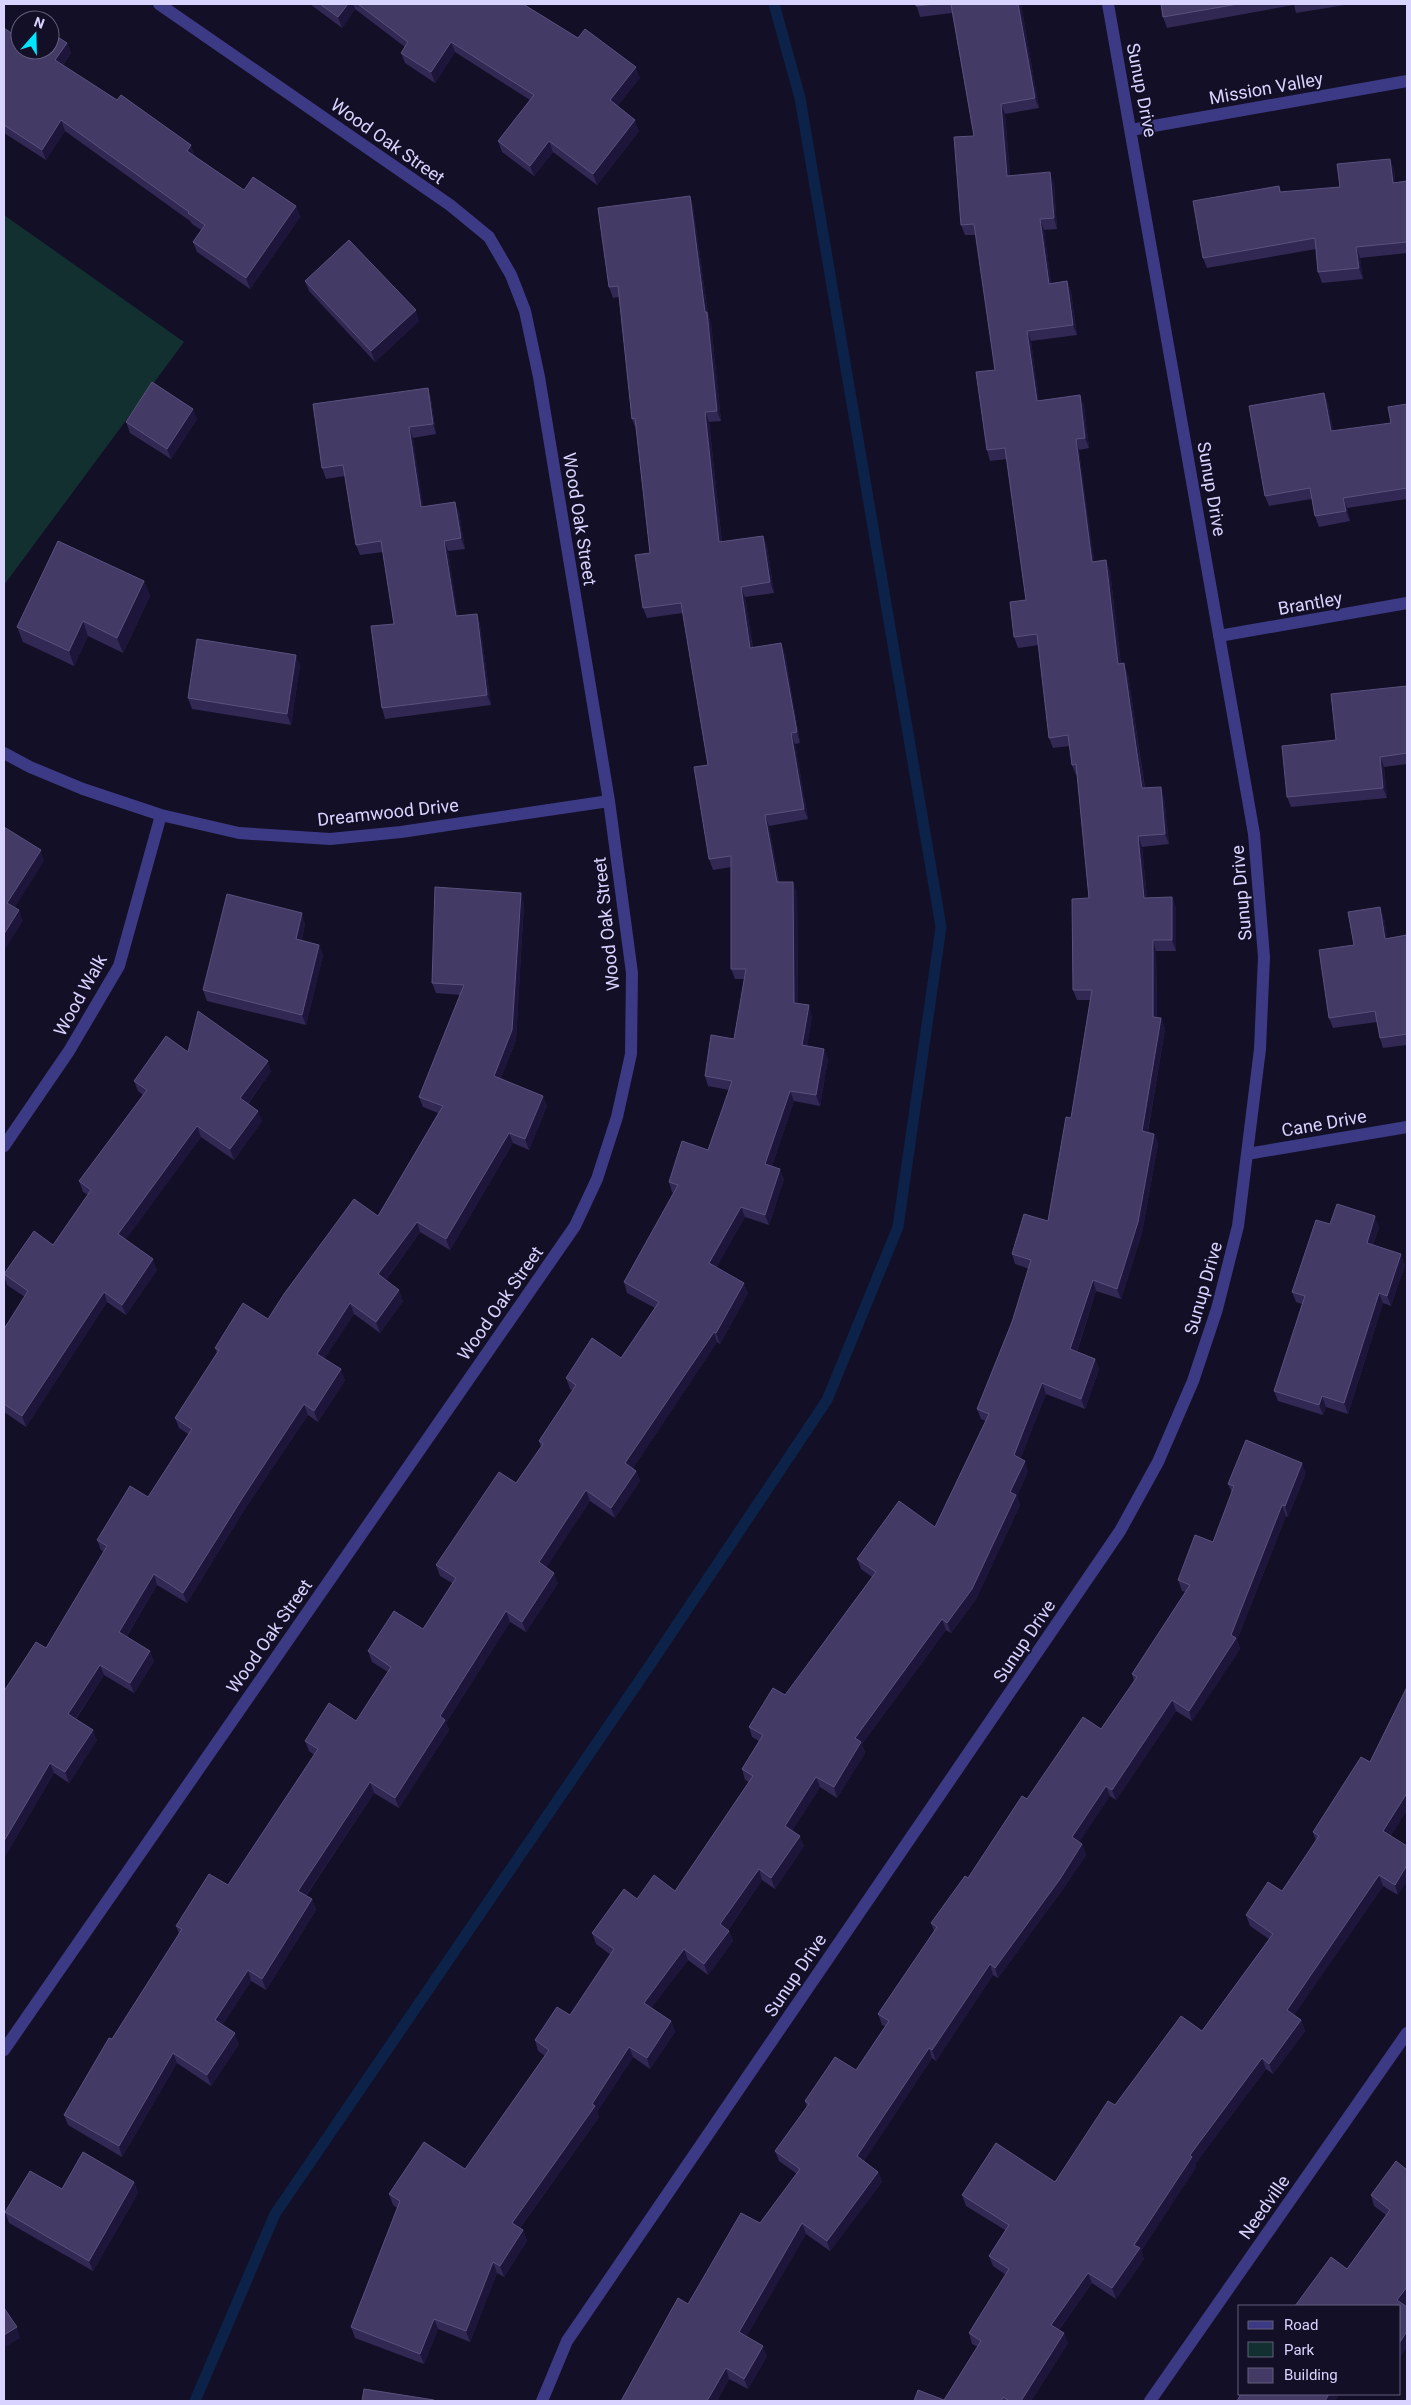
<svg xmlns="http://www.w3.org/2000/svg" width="1411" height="2405" font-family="Roboto,sans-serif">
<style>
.green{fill:#12302f}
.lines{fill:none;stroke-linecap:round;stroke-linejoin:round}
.stream{stroke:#0c2248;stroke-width:11}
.minor{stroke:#3d3a85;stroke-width:12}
.wall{fill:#312854}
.shaded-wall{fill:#1d163a}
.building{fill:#433a66;stroke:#5a527e}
.labels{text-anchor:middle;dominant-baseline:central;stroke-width:4;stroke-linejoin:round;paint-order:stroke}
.street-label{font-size:18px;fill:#d9d4ff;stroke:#130f26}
</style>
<rect width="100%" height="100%" fill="#130f26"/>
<path class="green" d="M4,215l180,127 -180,243z"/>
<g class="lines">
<path class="stream" d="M195,2401l80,-187 373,-546 179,-268 71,-173 43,-300 -141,-829 -26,-94"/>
<path class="minor" d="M1131,130l276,-49
M1219,636l188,-33
M4,753l26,14 53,22 78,26 78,18 91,6 71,-7 208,-31
M4,1146l65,-95 50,-85 42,-151
M1247,1154l160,-27
M4,2050l571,-824 22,-47 20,-62 14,-63 1,-81 -23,-172 -70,-424 -14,-66 -14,-36 -22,-38 -39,-32 -291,-201
M542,2401l25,-60 553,-810 38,-69 35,-81 24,-72 21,-83 22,-177 4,-92 -10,-123 -146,-830
M1150,2401l257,-368"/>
</g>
<path class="wall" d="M310,4h213l117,74 -23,28 22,25 -42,54 -44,-33 -19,24 -32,-24 -4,-11 32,-41 -75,-48 -20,31 -30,-20 -4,-10 4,-6 -50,-38 -13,19z
M916,4h105l18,104 -34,6 5,61 44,8 3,46 -13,1 7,53 16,-2 4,11 6,43 -46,6 8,60 41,-6 4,11 5,42 -10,2 15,112 16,9 11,93 7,10 17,114 19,9 5,47 -27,3 5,51 25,-1 4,11v43h-20l1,67h4l4,11 -17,103 6,2 4,10 -16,89 -21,66 -25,-8 -19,61 18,7 4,10 -14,40 -39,-15 -26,65 8,12 -11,25 3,9 -44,94 -25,34 -5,-3 -84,114 3,9 -28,45 -17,-11 -28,44 12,15 -29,43 -13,-9 -34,50 1,1 4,10 -25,34 -20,-15 -37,48 20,13 4,11 -25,37 -17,-12 -36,55 2,5 -79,111 3,2 4,11 -23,36 -7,-4 -27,69 -32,-13 -14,35 -69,-26 -4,-11 46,-119 -4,-3 -4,-11 76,-25 80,-113 -7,-5 -3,-11 35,-25 41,-60 -15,-11 -4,-11 45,-34 38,-8 74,-109 -4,-2 -3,-11 17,-28 -7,-4 -3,-10 36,-32 87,-118 -11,-8 -4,-10 78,-32 51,-106 -5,-2 -4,-10 35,-87 17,-53 -14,-5 -3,-10 36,-33 23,-103 19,-118h-13l-4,-10 16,-92 -12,-123h-1l-4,-10 -2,-19 -17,2 -4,-10 -10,-93 -21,3 -4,-11 12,-37 -19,-141 -17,2 -3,-11 8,-80 -19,-135h-11l-4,-10 13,-89 -22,-123 -32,4z
M1161,4h190l-55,9 -2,-8 -127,23 -4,-11z
M4,28l13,9 50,6 4,10 -8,12 181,125 52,16 4,11 -50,72 -53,-37 -4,-10 8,-12 -9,-6 -2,-3 -125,-90 -19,29 -42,-27z
M1394,169l1,14 12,-2v72l-47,5 3,21 -41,4 -4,-11 -2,-23 -109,19 -4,-10 76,-72 2,6 59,-5z
M690,196l3,10 15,108 3,9 10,98 -12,1 13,120 41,-6 4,10 7,47 -29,4 8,51 32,5 15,90 -5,1 13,75 -39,7 10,56 18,10 1,111 14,13 -5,30 21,13 -8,47 -26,-5 -22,65 12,13 -15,46 -24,-8 -29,50 32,26 -28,51 -3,-2 -84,126 3,3 4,10 -25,37 -25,-17 -44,66 12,16 -32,49 -16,-10 -64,101 3,7 -50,78 -25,-15 -68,103 6,3 4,11 -50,80 -15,-9 -29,44 17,19 -28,42 -34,-23 -55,94 -54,-32 -4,-10 115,-181 -3,-8 52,-41 86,-130 -5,-4 -4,-10 51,-20 32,-49 -16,-10 -4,-11 55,-22 29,-46 -12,-7 -4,-11 80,-82 25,-36 -2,-6 34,-50 -3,-2 -4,-11 55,-20 34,-50 -28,-15 -3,-11 50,-89 -2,-1 -3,-10 39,-32 21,-60 -21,-4 -3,-10 29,-37 10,-60h-9l-4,-10v-102l-18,3 -4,-11 -1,-94 -25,-152 -36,5 -4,-10 7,-55 -14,-124 -4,-10 -13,-122 -6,1 -4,-11z
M305,281l114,40 -44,41 -66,-71z
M428,388l3,11 5,35 -23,4 10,69 36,5 6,37 -17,2 10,65 19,-2 3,10 11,81 -106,14 -3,-11 12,-84 -11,-72 -23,3 -4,-10 -11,-69 -19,3 -4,-11z
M1328,403l5,28 58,-8 16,-19v95l-60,9 3,13 -31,6 -4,-11 -3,-17 -43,7 -4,-10z
M197,419l-26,40 -41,-26 -4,-11z
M144,581l6,15 -27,57 -35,-17 -14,30 -51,-24 -6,-15z
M300,665l-9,60 -99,-16 -4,-11z
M1407,686v78l-23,3 3,31 -96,9 -4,-10 49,-57z
M524,903l-8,137 -15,38 46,28 -18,44 -16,-7 -63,107 -30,-18 -34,48 17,21 -23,32 -26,-19 -30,45 21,21 -27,42 -10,-7 -62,92 -59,96 -30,-18 -30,51 27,25 -20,32 -30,-18 -28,44 21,21 -28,43 -15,-10 -50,85v-167l42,-43 58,-96 -3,-2 -4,-10 51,-43 40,-63 -9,-6 -4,-10 42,-65 -2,-5 53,-29 110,-103 60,-103 -15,-6 -4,-10 41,-102 -24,-2 -4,-10z
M1384,918l3,20 20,-3v110l-24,3 -3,-10 -3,-16 -44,6 -4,-10 25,-73z
M305,923l-3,17 17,5 4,10 -17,70 -99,-24 -4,-11z
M188,1052l83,19 -23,33 14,17 -28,39 -33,-23 -76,103 32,30 -31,45 -19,-13 -81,125 -22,-15v-83l21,-32 -18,-12 -3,-10 49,-30 35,-50 -5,-3 -4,-11 64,-86 -5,-4 -4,-10z
M1330,1224l49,3 -6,18 32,20 -14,41 -8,-3 -35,111 -22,-7 -3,8 -45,-14 -4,-10 28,-87 -6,-2 -4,-10z
M1306,1473l-18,44 -2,-1 -49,124 3,9 -48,72 -16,-10 -60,89 -6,-4 -31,46 3,2 4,11 -23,34 -65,89 -5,-3 -57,86 -4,-3 -68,103 14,11 4,10 -52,69 -24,-17 -60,102 21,20 -19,33 -19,-10 -12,22h-96l67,-97 72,-81 37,-49 -18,-13 -4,-10 32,-43 -2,-7 51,-31 29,-44 -3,-1 -4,-11 56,-83 -3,-8 37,-45 59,-79 74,-70 33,-48 -2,-7 54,-82 -4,-1 -4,-11 35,-38 19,-49 -4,-9z
M1407,1810l-16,25 7,60 -15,-9 -89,129 7,5 4,11 -32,43 -7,-5 -71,95 1,3 -55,84 3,8 -28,40 -24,-16 -33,47 9,13 -37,58h-117l30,-1 34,-53 -6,-3 -3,-11 37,-58 -13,-9 -4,-10 16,-26 -39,-24 -4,-11 93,-13 60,-77 87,-74 67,-92 -19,-13 -4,-11 36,-24 34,-50 -3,-9z
M1407,2170v132l-2,3 -58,-36 39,-54 -12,-9 -3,-11z
M134,2182l4,11 -45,78 -84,-48 -4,-11 57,-23z"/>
<path class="shaded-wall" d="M348,4h5l2,5 -13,19 -4,-11z
M1018,4h3l18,104 -4,-10z
M451,42l4,10 -20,31 -4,-11z
M67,43l4,10 -12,17 -4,-10z
M636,67l4,11 -26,33 -4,-11z
M1001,104l4,10 6,72 -4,-10z
M61,120l4,11 -19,29 -4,-10z
M635,120l4,11 -42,54 -4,-11z
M549,141l4,11 -19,24 -4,-10z
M191,145l4,11 -8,-5z
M1390,159l4,10 2,25 -3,-11z
M1050,172l4,11 3,46 -3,-11z
M690,196l3,10 15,108 3,9 10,98 -4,-10 -12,-99z
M296,206l4,11 -50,72 -4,-11z
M1040,219l4,11 9,64 -4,-10z
M1356,247l4,11 3,21 -4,-11z
M1067,281l4,11 6,43 -4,-10z
M416,310l3,11 -44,41 -4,-11z
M1027,331l4,10 10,71 -4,-11z
M428,388l3,11 5,35 -3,-10z
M1324,393l4,10 7,39 -4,-11z
M1080,395l4,11 5,42 -4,-10z
M193,409l4,10 -26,40 -4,-10z
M705,412l4,10 14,131 -4,-11z
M409,427l4,11 12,79 -4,-10z
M1076,439l3,11 17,122 -4,-10z
M1343,498l4,10 3,13 -4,-10z
M455,502l4,10 6,37 -4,-11z
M763,536l4,10 7,47 -4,-11z
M444,541l4,10 12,76 -4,-11z
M1106,560l4,11 12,104 -4,-11z
M144,581l6,15 -27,57 -6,-15z
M741,587l4,10 9,62 -4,-11z
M477,614l3,10 11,81 -4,-10z
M83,621l5,15 -14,30 -5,-15z
M781,643l4,10 15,90 -3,-11z
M296,655l4,10 -9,60 -4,-11z
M1124,663l4,11 18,125 -4,-11z
M791,733l4,11 13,75 -4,-10z
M1380,757l4,10 3,31 -4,-10z
M1161,787l3,10 5,47 -4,-10z
M765,815l4,11 11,66 -3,-10z
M1138,836l4,11 6,61 -4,-10z
M41,850l3,11 -33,53 -4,-11z
M793,882l4,10 1,121 -4,-10z
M521,893l3,10 -8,137 -18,46 -4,-10z
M1172,897l4,11v43l-4,-11z
M1380,907l4,11 5,31 -4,-10z
M19,910l4,11 -19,30v-17z
M302,913l3,10 -5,26 -4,-10z
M1153,940l3,11 1,77 -4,-11z
M319,945l4,10 -17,70 -4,-10z
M809,1005l3,11 -6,39 -4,-10z
M1161,1018l4,11 -19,113 -4,-11z
M824,1049l4,10 -8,47 -4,-11z
M268,1061l3,10 -27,38 -4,-11z
M790,1091l4,10 -25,74 -4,-11z
M543,1096l4,10 -18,44 -4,-11z
M258,1111l4,10 -28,39 -4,-11z
M197,1126l4,11 -79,108 -4,-11z
M509,1133l4,10 -63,107 -4,-11z
M1154,1134l4,10 -16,89 -21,66 -4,-10z
M780,1169l4,10 -15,46 -4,-10z
M741,1207l4,10 -32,57 -4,-11z
M1375,1216l4,11 -9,27 -3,-11z
M417,1222l3,10 -38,53 -4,-11z
M1401,1254l4,11 -14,41 -4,-10z
M153,1259l4,11 -31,45 -4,-10z
M1093,1280l3,11 -22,69 -4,-11z
M744,1283l4,10 -28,51 -4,-11z
M399,1290l4,11 -23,32 -4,-11z
M104,1292l3,10 -81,125 -4,-11z
M1379,1293l4,10 -35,111 -4,-11z
M350,1303l4,11 -33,50 -4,-10z
M714,1332l3,10 -88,132 -4,-11z
M1095,1359l4,10 -14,40 -4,-10z
M341,1369l4,11 -27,42 -4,-11z
M1042,1383l4,11 -28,72 -4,-11z
M1322,1396l4,11 -3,8 -4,-10z
M304,1404l4,11 -62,92 -59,96 -4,-10 60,-96z
M1025,1461l3,10 -11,25 3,9 -44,94 -25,34 -4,-10z
M1302,1463l4,10 -18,44 -3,-11z
M636,1471l4,10 -25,37 -4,-10z
M586,1490l4,11 -47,72 -4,-11z
M1282,1505l4,11 -49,124 3,9 -48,72 -3,-10 42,-76z
M554,1573l4,10 -32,49 -4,-10z
M154,1574l3,11 -34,57 -4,-10z
M506,1611l4,11 -64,101 3,7 -50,78 -4,-10 45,-82z
M942,1619l4,11 -84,114 3,9 -28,45 -3,-11 21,-49z
M150,1651l4,10 -20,32 -4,-10z
M100,1665l4,10 -32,49 -4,-10z
M1172,1700l4,11 -60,89 -4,-10z
M93,1730l4,10 -28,43 -4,-11z
M50,1763l4,10 -50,85v-17z
M816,1777l4,10 -31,49 -4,-10z
M370,1782l4,11 -72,108 -4,-10z
M1106,1786l4,10 -34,51 -4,-10z
M1407,1793v17l-20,31 -4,-10z
M800,1836l4,10 -29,43 -4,-11z
M1082,1844l4,11 -23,34 -65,89 -3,-10z
M1407,1865v16l-9,14 -3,-10z
M759,1869l3,11 -38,55 -4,-11z
M1379,1875l4,11 -92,134 -4,-10z
M312,1899l4,11 -50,80 -4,-11z
M729,1931l4,10 -25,34 -4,-11z
M684,1949l4,11 -41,54 -3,-11z
M990,1964l3,11 -57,86 -4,-11z
M248,1970l3,11 -32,50 -4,-11z
M1301,2020l4,11 -32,43 -4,-10z
M671,2021l4,11 -25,37 -3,-11z
M235,2033l4,11 -28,42 -4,-11z
M629,2047l4,10 -36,55 2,5 -83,116 -4,-10z
M929,2048l3,10 -71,108 -4,-10z
M173,2053l4,10 -55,94 -3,-11z
M1262,2058l4,11 -71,95 1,3 -55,84 3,8 -28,40 -4,-11 22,-43 56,-90z
M878,2172l4,10 -52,69 -3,-10z
M134,2182l4,11 -45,78 -4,-10z
M802,2223l4,11 -63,109 -4,-11z
M523,2230l4,11 -23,36 -4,-11z
M493,2262l4,11 -27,69 -4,-11z
M1088,2273l4,10 -37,52 -4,-10z
M1407,2287v15l-6,9 -4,-11z
M434,2319l4,10 -14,35 -4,-10z
M17,2327l3,11 -16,10v-13z
M1407,2331v16l-7,11v-16z
M1064,2333l4,10 -37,58h-10z
M763,2346l4,10 -19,33 -4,-10z
M726,2368l3,11 -12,22h-10z
M1329,2394h11l-5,7h-10z"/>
<path class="building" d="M320,4h28l-10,13z
M358,4h165l55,34 7,-9 51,38 -26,33 25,20 -42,54 -44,-33 -19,25 -32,-25 36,-46 -83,-53 -20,30 -30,-19 7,-11z
M916,4h19l-19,2z
M951,4h67l17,94 -34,6 6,72 43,-4 4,46 -14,1 9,65 18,-3 6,44 -46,6 10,70 43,-6 5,43 -9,1 16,123 14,-2 12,104 6,-1 18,125 19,-1 4,47 -27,2 6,62 28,-1v43h-19v77l8,1 -19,113 12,3 -16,88 -21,67 -24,-9 -23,69 25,10 -14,40 -39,-16 -28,72 11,6 -15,31 6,3 -44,94 -25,34 -5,-4 -87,119 6,4 -27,45 -18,-10 -31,49 15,10 -29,42 -12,-9 -39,55 9,7 -25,33 -20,-15 -40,54 27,18 -24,37 -18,-11 -37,57 3,2 -83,117 11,7 -23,36 -7,-4 -27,69 -32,-12 -14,35 -69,-27 49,-126 -11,-7 35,-52 41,27 84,-119 -14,-10 22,-33 13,8 44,-66 -22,-16 32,-44 13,10 17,-24 21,16 78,-115 -11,-7 21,-34 -14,-8 24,-39 12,7 91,-123 -19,-13 42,-58 36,26 54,-113 -12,-5 35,-87 19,-62 -19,-6 12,-40 24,7 18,-104 5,1 21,-128h-19l-1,-91 17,-1 -13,-134 -4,1 -4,-30 -19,3 -12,-104 -23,3 -4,-35 16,-2 -21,-152 -18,2 -11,-78 19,-2 -21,-146 -13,1 -7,-88 20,-1z
M1161,4h77l-75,13z
M4,28l13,9 3,-5v18h30v-18l17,11 -12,17 62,40 4,-5 70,50 -4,6 57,39 9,-13 43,29 -50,72 -53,-36 12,-17 -17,-12 1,-1 -128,-92 -19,30 -38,-25z
M1390,159l3,24 14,-2v61l-51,5 3,21 -41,4 -3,-34 -112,20 -10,-57 86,-15 1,6 60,-5 -3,-23z
M690,196l15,116h2l10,99 -12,1 14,130 44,-6 7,46 -29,5 9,61 31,-5 16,89 -6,1 13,76 -39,6 12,67h16l1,121 15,2 -7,40 22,4 -8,46 -26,-4 -25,73 15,5 -15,46 -24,-8 -32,56 35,20 -28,50 -2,-1 -89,131 11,8 -25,37 -25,-18 -47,72 15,11 -32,49 -16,-11 -66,105 5,4 -50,78 -25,-16 -72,109 14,8 -50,80 -14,-9 -33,50 20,13 -28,42 -34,-22 -54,93 -55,-31 45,-77 3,1 70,-110 -6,-3 33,-52 19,11 90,-136 -13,-8 24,-38 27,18 35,-54 -23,-16 26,-40 29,18 33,-51 -20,-13 63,-93 17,11 27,-39 -4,-3 37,-56 -10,-7 26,-40 29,20 38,-56 -35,-20 54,-97 -9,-3 13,-41 26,9 24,-69 -27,-5 6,-41 23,4 12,-70h-15v-113l-22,3 -15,-92 14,-2 -27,-162 -38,5 -8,-53 15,-2 -15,-135 -3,1 -14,-133 -9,1 -11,-79z
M349,240l67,70 -45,41 -66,-70z
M152,382l41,27 -26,40 -41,-27z
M428,388l5,36 -24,3 12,80 34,-5 6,36 -17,3 12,75 21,-2 10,81 -105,13 -11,-82 23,-2 -13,-83 -25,4 -13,-80 -21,3 -9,-64z
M1324,393l7,38 60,-8 -3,-16 19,-3v84l-64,10 3,13 -31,5 -5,-28 -45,8 -16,-90z
M58,541l86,40 -27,57 -34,-17 -14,30 -52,-24z
M197,639l99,16 -9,59 -99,-16z
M1407,686v67l-27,4 3,31 -96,9 -5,-51 54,-6 -5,-46z
M4,827l37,23 -34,53 12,7 -15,24z
M435,887l86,6 -9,137 -18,46 49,20 -18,43 -16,-6 -63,106 -29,-17 -39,52 21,16 -23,32 -26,-19 -33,51 24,15 -27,42 -10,-7 -61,93 -60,96 -29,-19 -35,58 31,19 -20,32 -30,-18 -32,49 25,16 -28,42 -15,-9 -46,78v-150l32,-49 10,6 61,-102 -10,-6 33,-54 18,11 44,-68 -17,-11 44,-68 -4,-2 28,-45 25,16 16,-25 70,-95 24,17 65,-110 -24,-9 45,-112 -32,-2z
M227,894l75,19 -6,26 23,6 -17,70 -99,-25z
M1380,907l5,32 22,-4v99l-27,4 -5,-27 -46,7 -10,-68 35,-5 -6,-33z
M198,1011l70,50 -28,37 18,13 -28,38 -33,-23 -79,108 35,25 -31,46 -18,-13 -82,124 -18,-12v-75l24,-38 -24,-17 30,-43 19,14 38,-55 -12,-9 68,-91 -13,-9 32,-45 22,16z
M1337,1204l38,12 -8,27 34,11 -14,42 -8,-3 -35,110 -22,-7 -3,9 -45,-14 31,-95 -13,-4 24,-72 14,4z
M1246,1440l56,23 -17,43 -3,-1 -51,130 5,3 -47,73 -17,-11 -60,90 -6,-4 -34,51 10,7 -22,35 -65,89 -5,-4 -58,86 -3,-2 -72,108 21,16 -51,69 -25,-18 -63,109 24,14 -19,33 -18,-11 -19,33h-86l57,-103 10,6 53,-91 19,10 40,-54 -25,-18 34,-47 -4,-3 30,-44 21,13 33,-49 -11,-7 59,-87 -6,-4 34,-47 3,2 54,-82 5,3 56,-82 18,12 36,-52 -5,-3 58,-89 -12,-5 17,-45 18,7 21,-56 -6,-2z
M1407,1687v106l-24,38 24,15v19l-12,20 -16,-10 -92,135 14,10 -32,44 -7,-6 -72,97 2,2 -58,88 6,3 -28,40 -24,-15 -37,52 13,8 -43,68h-11l-7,-4 -2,4h-87l4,-11 26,10 37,-59 -12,-8 40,-64 -20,-13 20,-31 -47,-30 34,-52 59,39 53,-81 7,4 66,-89 21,15 71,-97 -27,-19 22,-33 14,9 37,-55 -6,-4 48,-75 9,5z
M83,2152l51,30 -45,79 -84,-49 25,-41 32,18z
M1396,2161l11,9v117l-10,13 10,7v24l-7,11v-36h-105l36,-49 16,12 43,-59 -19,-15z
M4,2308l13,19 -13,8z
M364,2389l70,11v1h-72z
M1241,2394h88l-4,7h-88z"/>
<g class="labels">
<g class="street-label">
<text transform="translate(1266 88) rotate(-10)">Mission Valley</text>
<text transform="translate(1142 90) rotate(79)">Sunup Drive</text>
<text transform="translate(388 141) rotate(35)">Wood Oak Street</text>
<text transform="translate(1212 489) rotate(80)">Sunup Drive</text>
<text transform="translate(580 519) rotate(81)">Wood Oak Street</text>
<text transform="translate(1310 603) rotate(-10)">Brantley</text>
<text transform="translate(388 812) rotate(-6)">Dreamwood Drive</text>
<text transform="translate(1241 893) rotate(-95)">Sunup Drive</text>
<text transform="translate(606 924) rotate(-96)">Wood Oak Street</text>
<text transform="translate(80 995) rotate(-61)">Wood Walk</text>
<text transform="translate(1324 1123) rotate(-10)">Cane Drive</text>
<text transform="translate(1203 1288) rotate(-74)">Sunup Drive</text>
<text transform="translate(500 1303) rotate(-55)">Wood Oak Street</text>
<text transform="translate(269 1636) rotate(-55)">Wood Oak Street</text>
<text transform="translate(1024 1641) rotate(-56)">Sunup Drive</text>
<text transform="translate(795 1975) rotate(-56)">Sunup Drive</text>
<text transform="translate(1264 2207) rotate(-55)">Needville</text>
</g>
</g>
<rect width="1411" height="2405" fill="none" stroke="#d9d4ff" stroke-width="10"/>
<rect x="1238" y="2305" width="162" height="90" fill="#130f26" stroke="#625e7d"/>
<rect x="1248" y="2321" width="25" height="8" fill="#3d3a85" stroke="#625e7d"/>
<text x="1284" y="2330" font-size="15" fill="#d9d4ff">Road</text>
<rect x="1248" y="2342" width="25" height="15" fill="#12302f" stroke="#625e7d"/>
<text x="1284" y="2355" font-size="15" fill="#d9d4ff">Park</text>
<rect x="1248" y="2368" width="25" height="15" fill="#433a66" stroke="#625e7d"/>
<text x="1284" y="2380" font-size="15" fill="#d9d4ff">Building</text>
<g transform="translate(35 35) rotate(20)"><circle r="24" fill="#130f26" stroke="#625e7d"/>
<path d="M0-4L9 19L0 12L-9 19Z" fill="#00e5ff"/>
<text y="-8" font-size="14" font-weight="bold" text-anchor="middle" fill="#d9d4ff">N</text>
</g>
</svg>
